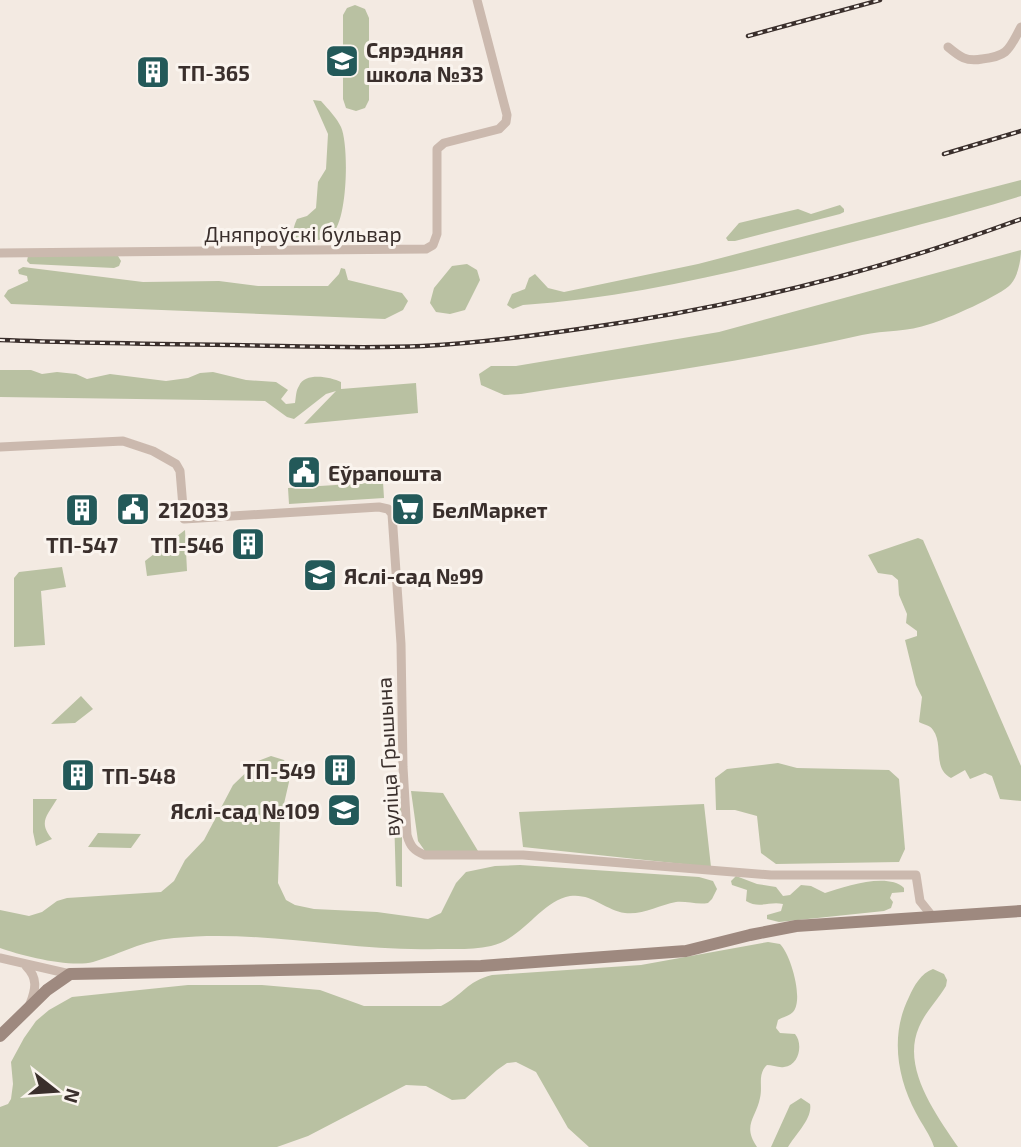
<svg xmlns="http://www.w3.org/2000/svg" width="1021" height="1147" font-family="'Exo 2',sans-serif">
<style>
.green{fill:#b9c1a2}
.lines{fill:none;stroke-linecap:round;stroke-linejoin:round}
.street{stroke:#cbb9ae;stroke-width:9}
.secondary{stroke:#9e897f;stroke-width:12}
.rail-casing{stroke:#3a2f2c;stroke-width:4.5}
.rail{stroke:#faf4ee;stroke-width:2;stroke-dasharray:5;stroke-linecap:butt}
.labels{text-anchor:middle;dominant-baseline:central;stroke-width:6;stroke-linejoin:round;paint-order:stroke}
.poi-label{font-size:21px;font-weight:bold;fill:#3a2f2c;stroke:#faf4ee;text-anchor:start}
.street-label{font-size:21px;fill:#3a2f2c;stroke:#faf4ee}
</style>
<rect width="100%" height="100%" fill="#f3eae2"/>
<path class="green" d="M355,5l10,4 4,9v82l-4,8 -9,3 -10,-3 -3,-9v-84l4,-7z
M313,100l8,1c7,8 16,17 20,26 8,18 7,93 -9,107 -9,7 -26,9 -37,8 -3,-9 -2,-14 2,-23l10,-3 9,-8 2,-26 8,-13 2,-35z
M1021,180v16c-65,20 -130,36 -195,53 -100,25 -201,49 -303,56l-10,4 -6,-4 5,-11 13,-5 4,-11 6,-4 13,14 16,4 134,-28z
M840,205l4,4v3l-4,2 -105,27h-7l-2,-3 13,-15 59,-14 13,5z
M1021,250c0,10 -3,26 -10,34 -9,11 -66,36 -81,40 -22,8 -45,6 -68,11 -112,26 -227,41 -341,59l-17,1 -23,-10 -2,-11 12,-8h25l203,-34z
M34,255l84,1 3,5 -2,5 -5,2 -84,-4 -3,-3 1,-5z
M467,264l10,6 3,10 -15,30 -15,4 -14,-2 -6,-9 4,-15 18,-22z
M23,267l120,15 76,-1 39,5h70l11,-12 2,-6 4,1 3,11 54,13 6,8 -5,9 -18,9 -374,-15 -7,-8 4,-6 20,-9 -1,-5 -8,-2 -1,-4z
M0,370h31l11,4 15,-2 19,2 11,5 23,-5 56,7 22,-3 12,-5 13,-1 33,8 30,2 12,8 -7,9 5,5 9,-1c1,-6 1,-13 4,-17 6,-14 31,-9 42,-4v7l75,-6 2,30 -114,11 32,-33 -10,3 -32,25 -7,-2 -22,-16 -265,-4z
M383,482l1,16 -95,6 -1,-16z
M185,530l2,41 -40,5 -2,-15z
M918,538l5,2 98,226v35l-21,-2 -8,-23 -7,-3 -15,6 -5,-9 -14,8c-19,-10 -7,-33 -18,-48 -3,-5 -9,-5 -14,-8l3,-25 -6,-12 -11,-45 12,-4v-5l-11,-8 1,-9 -8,-19 -1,-15 -6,-5 -14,-2 -10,-18z
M62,567l4,20 -25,4 4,54 -31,2v-69l5,-6z
M81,696l12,13 -18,14 -24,1z
M271,756l13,4 5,11v11l-9,39 -2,62 8,17 9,5 19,4 63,3 51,7 13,-6 15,-30 10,-11 29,-6 25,-1 179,12 14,4 4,8 -5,10 -4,4c-11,2 -21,-2 -32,-1 -17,3 -33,13 -51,11 -20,-3 -33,-20 -55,-17 -29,5 -46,42 -79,50 -17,4 -36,3 -53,3 -88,3 -176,-20 -264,-11 -33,3 -51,15 -81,24 -22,6 -71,-6 -93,-14v-38l29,6 13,-4 15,-11 10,-3 94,-6 13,-11 11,-21 19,-20 29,-55 25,-24z
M778,763l19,5 92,2 10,9 6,70 -6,13 -123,2 -15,-11 -4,-37 -22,-6h-19l-1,-32 12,-9z
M399,774l3,5v108l-6,-1 -3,-108z
M411,791l32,2 35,58h-53l-7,-10z
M33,799h24c-10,17 -19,23 -5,40l-16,7 -3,-14z
M704,804l7,63 -188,-20 -4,-35z
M98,833l43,1 -10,14 -43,-1z
M736,876l21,8 19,3 7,9 7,-1 11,-10 10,1 14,7c20,-6 62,-21 79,-5v4l-12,1 -2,5 3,4 -2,6 -7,3 -105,11 -12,-3v-4l14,-4 2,-7c-14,-3 -24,5 -37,-3l1,-11 -15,-5 -1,-4z
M768,942l12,2c11,11 24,56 13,68 -4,4 -10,5 -15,8l-2,8 4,5 15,1c8,9 5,31 -11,33 -5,1 -12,-2 -17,-2 -10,9 -4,21 -7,33 -4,20 -18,27 -3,49h-168l-21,-19 -32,-56 -20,-10 -9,1 -10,7 -32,29 -13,1 -26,-14 -20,-1 -98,51 -31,11h-277v-40l8,-3 3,-5 2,-15 -2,-22 13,-24 12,-17 13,-11 23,-13 116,-12h74l58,5 44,16h77c21,-10 26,-25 51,-31l149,-10z
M933,969l11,5 3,6 -1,6c-8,14 -21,26 -27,41 -18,41 17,87 39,120h-24c-4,-13 -12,-22 -18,-34 -19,-36 -26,-78 -7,-116 5,-11 12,-24 24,-28z
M801,1098l9,6c3,14 -15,31 -22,43h-17l19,-42z"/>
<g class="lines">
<path class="street" d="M948,47c12,10 18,15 34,12 27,-3 27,-10 39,-32
M0,253l426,-4 7,-4 4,-11v-85l7,-6 55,-14 7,-7 1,-7 -30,-115
M0,447l123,-6 30,10 23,13 4,7 4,48 195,-12 9,2 4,5 9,130 2,123 4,68c3,11 7,16 18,20h98l248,20h145l4,26 12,15
M0,958l70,16
M26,966c12,12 10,23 4,38"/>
<path class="secondary" d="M0,1036l47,-46 23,-16 411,-8 205,-15 64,-16 46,-9 225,-15"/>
<g class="rail-casing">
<path id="rail" d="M748,36l132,-36
M944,154l77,-23
M0,340c77,3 155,4 233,5 63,1 127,4 190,1 55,-3 109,-10 163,-18 148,-21 294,-57 435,-109"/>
</g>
<use href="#rail" class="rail"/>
</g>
<defs>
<g id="school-square" transform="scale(1.75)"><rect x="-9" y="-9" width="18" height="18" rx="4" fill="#235959" stroke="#faf4ee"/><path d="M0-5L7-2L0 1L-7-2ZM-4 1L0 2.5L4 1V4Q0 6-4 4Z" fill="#fff"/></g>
<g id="building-square" transform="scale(1.75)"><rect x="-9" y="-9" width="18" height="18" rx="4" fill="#235959" stroke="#faf4ee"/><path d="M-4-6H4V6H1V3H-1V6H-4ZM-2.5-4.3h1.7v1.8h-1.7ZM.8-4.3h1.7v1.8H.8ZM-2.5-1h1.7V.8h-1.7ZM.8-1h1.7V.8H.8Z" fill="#fff"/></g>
<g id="civic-square" transform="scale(1.75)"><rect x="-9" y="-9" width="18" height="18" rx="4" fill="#235959" stroke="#faf4ee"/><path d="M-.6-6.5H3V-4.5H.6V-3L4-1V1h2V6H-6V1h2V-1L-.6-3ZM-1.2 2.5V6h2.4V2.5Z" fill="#fff"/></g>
<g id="supermarket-square" transform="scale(1.75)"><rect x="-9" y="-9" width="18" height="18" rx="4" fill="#235959" stroke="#faf4ee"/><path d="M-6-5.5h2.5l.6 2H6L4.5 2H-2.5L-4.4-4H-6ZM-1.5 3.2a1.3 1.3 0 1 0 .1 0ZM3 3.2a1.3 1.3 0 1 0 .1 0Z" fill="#fff"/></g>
</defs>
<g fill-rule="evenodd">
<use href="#school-square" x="342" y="61"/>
<use href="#building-square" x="153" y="72"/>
<use href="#civic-square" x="304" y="472"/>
<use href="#civic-square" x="133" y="509"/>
<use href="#supermarket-square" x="408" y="509"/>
<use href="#building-square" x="82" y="510"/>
<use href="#building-square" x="248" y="544"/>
<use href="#school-square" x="320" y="575"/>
<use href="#building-square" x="340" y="770"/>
<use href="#building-square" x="78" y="775"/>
<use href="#school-square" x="344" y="810"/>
</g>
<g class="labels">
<g class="poi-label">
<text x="366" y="49">Сярэдняя<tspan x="366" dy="24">школа №33</tspan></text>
<text x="178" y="72">ТП-365</text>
<text x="328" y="472">Еўрапошта</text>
<text x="158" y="509">212033</text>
<text x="432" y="509">БелМаркет</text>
<text x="82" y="544" text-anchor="middle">ТП-547</text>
<text x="224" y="544" text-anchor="end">ТП-546</text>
<text x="344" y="575">Яслі-сад №99</text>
<text x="316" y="770" text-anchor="end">ТП-549</text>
<text x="102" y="775">ТП-548</text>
<text x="320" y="810" text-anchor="end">Яслі-сад №109</text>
</g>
<g class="street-label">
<text x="303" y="233">Дняпроўскі бульвар</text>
<text transform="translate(387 757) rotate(-93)">вуліца Грышына</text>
</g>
</g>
<g transform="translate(56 1091) rotate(107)" stroke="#faf4ee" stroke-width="5" paint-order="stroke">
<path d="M0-5L12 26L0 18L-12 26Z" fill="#3a2f2c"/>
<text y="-10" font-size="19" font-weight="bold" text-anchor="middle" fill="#3a2f2c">N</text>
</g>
</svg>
